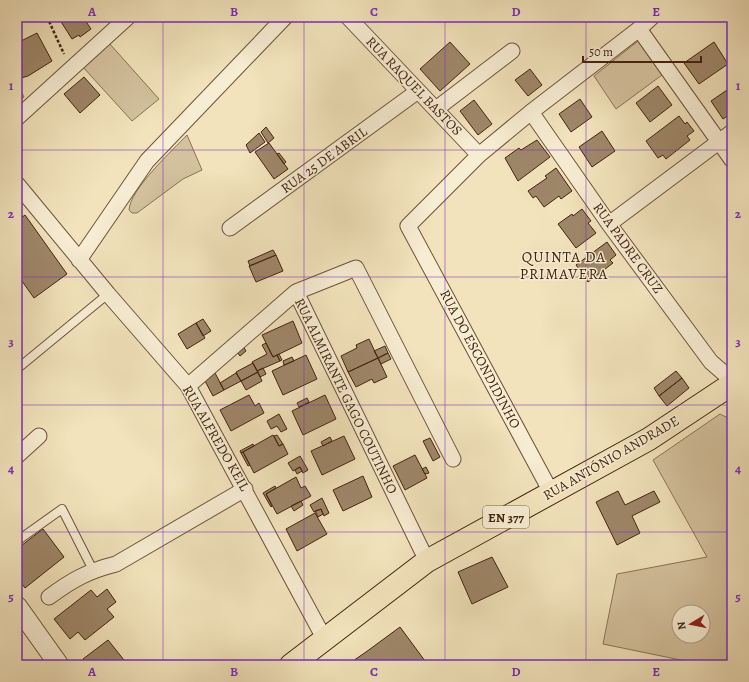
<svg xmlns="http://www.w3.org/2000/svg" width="749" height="682" font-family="Alegreya,serif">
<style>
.green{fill:#d4c29f;stroke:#8c7257;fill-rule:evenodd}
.building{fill:#9e8769;stroke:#43230f}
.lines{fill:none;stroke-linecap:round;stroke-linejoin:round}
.service-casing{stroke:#6f533a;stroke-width:10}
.minor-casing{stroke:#6f533a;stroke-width:17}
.tertiary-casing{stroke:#6f533a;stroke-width:21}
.primary-casing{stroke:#43230f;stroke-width:24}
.path{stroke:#43230f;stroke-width:2.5;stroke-dasharray:3 2;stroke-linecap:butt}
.service{stroke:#f7edd3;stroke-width:8}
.minor{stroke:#f7edd3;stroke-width:15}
.tertiary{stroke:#f7edd3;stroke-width:19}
.primary{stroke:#f2e3bc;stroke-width:22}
.grid{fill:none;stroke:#7b2cbf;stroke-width:1;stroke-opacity:0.55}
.labels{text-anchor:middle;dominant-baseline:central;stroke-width:3;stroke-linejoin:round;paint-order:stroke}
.shield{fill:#f7edd3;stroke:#79604a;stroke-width:1}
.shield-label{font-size:13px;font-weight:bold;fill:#43230f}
.street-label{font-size:14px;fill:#43230f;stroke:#f7edd3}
.neighbourhood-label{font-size:15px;letter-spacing:1px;fill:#43230f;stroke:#f7edd3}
.neatline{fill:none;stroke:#7b2cbf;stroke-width:1.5}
.grid-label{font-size:13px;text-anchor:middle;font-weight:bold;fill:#7b2cbf}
</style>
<rect width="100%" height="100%" fill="#f2e3bc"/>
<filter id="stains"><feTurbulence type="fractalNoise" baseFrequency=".005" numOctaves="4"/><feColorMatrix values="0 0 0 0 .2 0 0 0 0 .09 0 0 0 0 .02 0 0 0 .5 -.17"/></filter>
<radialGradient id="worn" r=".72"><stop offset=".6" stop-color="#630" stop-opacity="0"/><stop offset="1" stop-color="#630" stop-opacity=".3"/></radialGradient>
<path class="green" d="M638,41l24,34 -46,34 -22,-33z
M109,43l50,56 -27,22 -50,-55z
M17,83l7,14 -7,6z
M187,135l15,35 -19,9 -46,34h-5l-3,-3c1,-21 44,-60 58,-75z
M720,414l12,6v245h-27l-102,-21 14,-70 90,-17 -54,-97zM679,612h24v24h-24z"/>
<path class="building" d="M58,17h25l8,12 -11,8 -1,-2 -7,4z
M37,33l15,28 -24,15 -7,2 -4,-6v-29z
M450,42l20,22 -30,27 -20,-22z
M714,42l14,22 -29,20 -15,-21z
M530,69l12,16 -14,11 -13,-16z
M84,77l16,18 -20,18 -16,-19z
M658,86l14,19 -22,17 -14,-19z
M730,88l2,3v22l-9,6 -12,-18z
M580,99l12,18 -21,15 -12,-18z
M474,100l18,24 -14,11 -18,-24z
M679,116l6,8 2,-2 7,9 -7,5 3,4 -24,19 -3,-4 -5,3 -12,-17z
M266,127l8,11 -6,5 -7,-11z
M602,131l13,20 -23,16 -13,-20z
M259,133l6,9 -15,11 -4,-8z
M537,140l13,17 -32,24 -13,-23 14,-10 2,2z
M269,143l19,26 -14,10 -19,-27z
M279,153l7,9 -2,2 -7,-10z
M556,168l16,23 -11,8 -2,-3 -15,11 -8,-11 -3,2 -5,-7 19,-13 -2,-2z
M582,209l9,12 -3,2 8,10 -20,15 -18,-24 14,-10 1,2z
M25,215l42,59 -33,24 -17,-24v-53z
M607,242l9,13 -6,5 3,3 -25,19 -12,-17z
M273,250l3,5 -26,11 -2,-5z
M276,255l7,16 -27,11 -7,-16z
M203,319l8,12 -8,5 -7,-13z
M293,321l9,22 -29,14 -11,-22z
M196,323l9,15 -18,11 -9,-15z
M369,339l9,19 -30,14 -7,-16 16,-8 -1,-3z
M266,343l7,14 4,-2 3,6 -23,10 -5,-9 15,-8 -5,-9z
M243,346l3,5 -6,5 -3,-4z
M385,346l3,7 -10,5 -4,-7z
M388,353l3,6 -10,5 -3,-6z
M279,354l3,6 -2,1 -3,-6z
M306,355l11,24 -34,16 -11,-24z
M292,357l2,4 -10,4 -1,-4z
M378,358l9,19 -13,6 -2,-4 -16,8 -8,-15z
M253,363l5,9 -17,9 -5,-9z
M263,368l3,6 -6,3 -3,-6z
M676,371l6,7 -23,18 -5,-8z
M258,372l4,9 -16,9 -5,-9z
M215,373l9,17 -11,6 -8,-15z
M236,373l5,8 -17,9 -4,-7z
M682,378l7,10 -22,18 -8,-10z
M249,395l6,11 4,-3 5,10 -33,18 -11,-21z
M325,395l11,24 -33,16 -11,-24z
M307,398l2,4 -10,5 -2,-4z
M279,414l8,15 -6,3 -4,-6 -6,3 -4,-8z
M273,435l6,11 4,-2 5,10 -34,19 -11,-21z
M277,435l6,9 -4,2 -5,-10z
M344,436l11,23 -33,16 -11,-24z
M330,437l2,4 -9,5 -2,-4z
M430,438l10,19 -7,4 -10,-20z
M253,444l1,2 -13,7 -1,-2z
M243,452l7,13 -2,1 -7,-13z
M415,455l12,23 -22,12 -12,-24z
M300,456l8,14 -5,3 -3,-6 -7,4 -5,-8z
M300,467l2,4 -5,3 -2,-4z
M426,467l3,6 -4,1 -3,-5z
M363,476l9,21 -29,14 -10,-21z
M296,477l5,11 4,-2 6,10 -34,18 -11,-20z
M275,486l1,2 -10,6 6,12 -1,1 -8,-14z
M618,491l7,14 29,-14 6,11 -28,14 8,17 -23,12 -21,-43z
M322,498l7,15 -5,3 -3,-7 -7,3 -4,-7z
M301,501l2,4 -9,6 -3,-5z
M321,509l2,5 -5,3 -3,-6z
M315,513l12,21 -30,17 -11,-22z
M43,529l21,28 -39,31 -8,-11v-13l2,-2 -2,-3v-10z
M492,557l16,30 -36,17 -14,-32z
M107,589l9,13 -9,7 7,8 -29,23 -7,-8 -8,7 -16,-20 37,-29 6,7z
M400,627l28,38h-81l19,-13z
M108,640l20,25h-41l-4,-6z"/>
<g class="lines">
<g class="service-casing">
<path id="service" d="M17,369l91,-75
M17,541l45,-32 31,61"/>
</g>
<g class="minor-casing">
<path id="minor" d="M348,17l131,138
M639,29l93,131
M436,109l76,-58
M531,112l78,112 102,138 15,13 6,2
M17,118l111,-101
M17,184l91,110 80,92 136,252
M609,224l123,-92
M230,228l188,-137
M79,260l68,-99 138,-144
M296,292l60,-24 97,191
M188,386l108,-94 131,269
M17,456l22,-20
M551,492l-143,-266 71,-71 52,-43 108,-83 13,-12
M49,597c23,-17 39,-26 67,-33l129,-75"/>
</g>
<g class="tertiary-casing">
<path id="tertiary" d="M17,606l42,59"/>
</g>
<g class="primary-casing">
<path id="primary" d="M291,665l136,-104 222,-122 83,-55"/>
</g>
<path class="path" d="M47,17l17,37"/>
<use href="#service" class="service"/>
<use href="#minor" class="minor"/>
<use href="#tertiary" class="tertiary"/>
<use href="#primary" class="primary"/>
</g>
<path class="grid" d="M163,17v648M304,17v648M445,17v648M586,17v648M17,150h715M17,277h715M17,405h715M17,532h715"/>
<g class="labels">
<rect class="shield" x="483" y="506" width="46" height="22" rx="3"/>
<g class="shield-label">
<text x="506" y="517">EN 377</text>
</g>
<g class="street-label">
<text transform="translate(414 86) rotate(46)">RUA RAQUEL BASTOS</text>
<text transform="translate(324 160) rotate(-36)">RUA 25 DE ABRIL</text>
<text transform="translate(628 248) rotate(54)">RUA PADRE CRUZ</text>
<text transform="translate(480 359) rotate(62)">RUA DO ESCONDIDINHO</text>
<text transform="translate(346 396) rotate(64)">RUA ALMIRANTE GAGO COUTINHO</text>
<text transform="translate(216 438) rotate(60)">RUA ALFREDO KEIL</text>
<text transform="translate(611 458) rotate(-30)">RUA ANTÓNIO ANDRADE</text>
</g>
<g class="neighbourhood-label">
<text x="564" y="257">QUINTA DA<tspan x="564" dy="17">PRIMAVERA</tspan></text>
</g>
</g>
<rect width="749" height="682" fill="none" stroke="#f2e3bc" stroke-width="44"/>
<g transform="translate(691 624) rotate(260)"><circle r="19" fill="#f7edd3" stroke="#af9c85"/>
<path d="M0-3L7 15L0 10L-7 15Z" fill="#8f2418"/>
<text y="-6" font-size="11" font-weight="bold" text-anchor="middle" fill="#43230f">N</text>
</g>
<path d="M583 56v6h118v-6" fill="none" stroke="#43230f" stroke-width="2"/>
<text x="589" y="56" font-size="12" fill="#43230f" stroke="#f7edd3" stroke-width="3" paint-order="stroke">50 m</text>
<rect x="22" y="22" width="705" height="638" class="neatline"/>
<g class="grid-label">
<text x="92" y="16">A</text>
<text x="234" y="16">B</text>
<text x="374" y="16">C</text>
<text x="516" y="16">D</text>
<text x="656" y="16">E</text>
<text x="11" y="90">1</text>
<text x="738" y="90">1</text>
<text x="11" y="218">2</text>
<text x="738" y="218">2</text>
<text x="11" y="346">3</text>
<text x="738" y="346">3</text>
<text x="11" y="473">4</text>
<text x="738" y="473">4</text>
<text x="11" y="601">5</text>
<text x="738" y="601">5</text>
<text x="92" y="676">A</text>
<text x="234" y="676">B</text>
<text x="374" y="676">C</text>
<text x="516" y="676">D</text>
<text x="656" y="676">E</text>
</g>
<rect width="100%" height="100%" filter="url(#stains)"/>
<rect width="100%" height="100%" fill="url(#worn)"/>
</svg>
